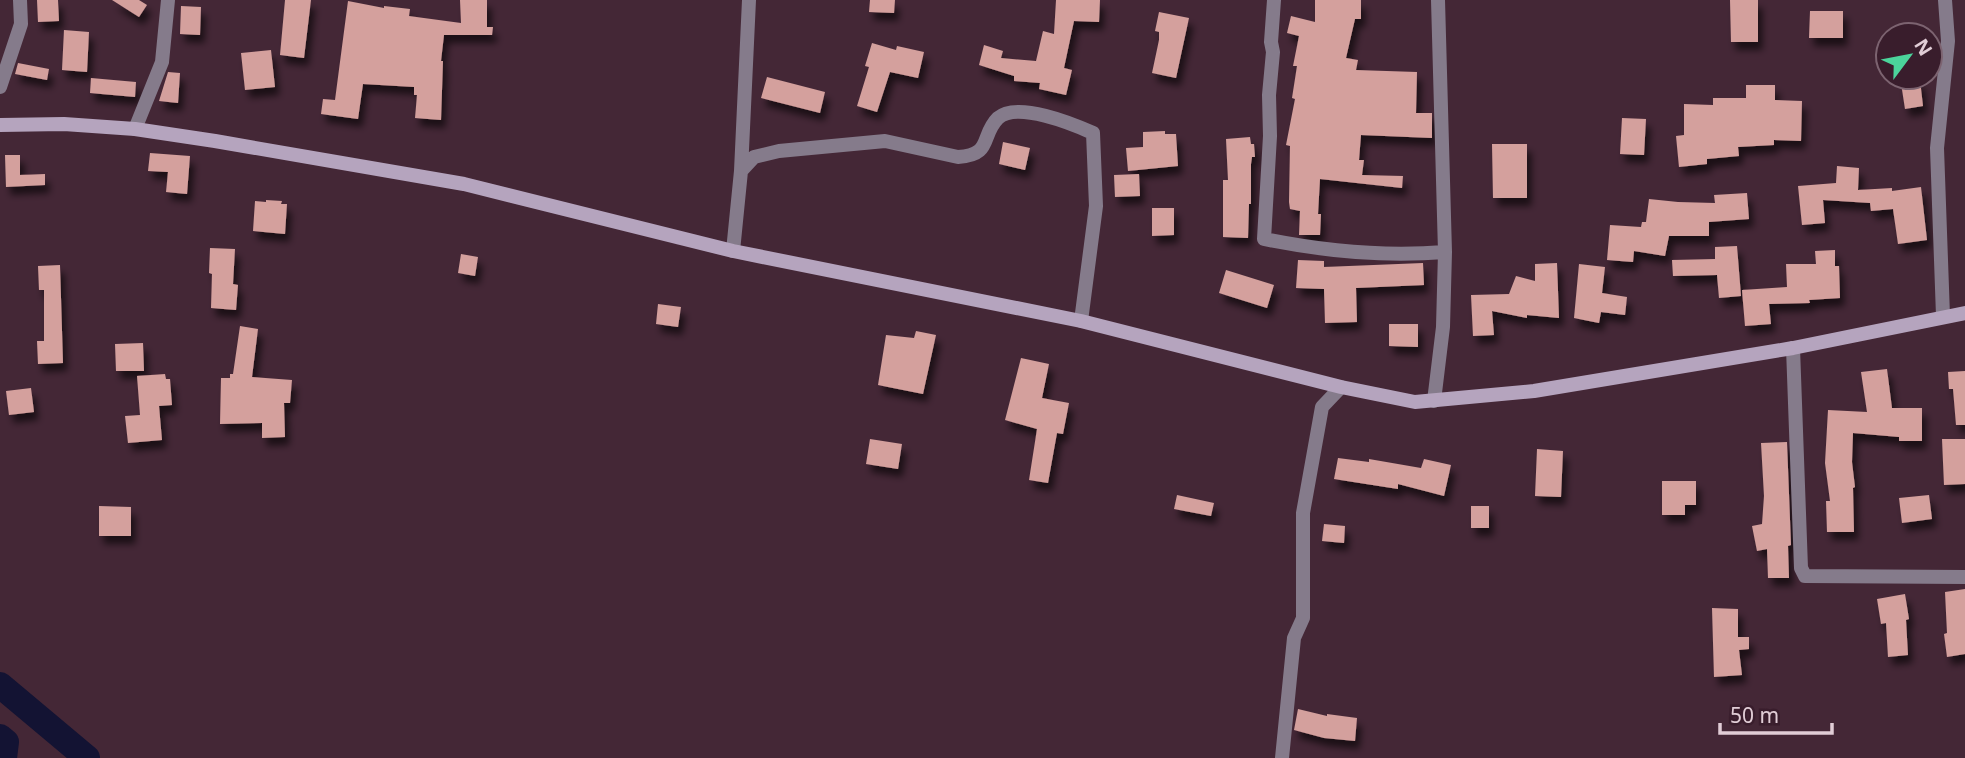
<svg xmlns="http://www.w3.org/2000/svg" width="1965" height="758" font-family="'Noto Sans',sans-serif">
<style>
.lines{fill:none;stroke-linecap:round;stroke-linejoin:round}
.river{stroke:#131333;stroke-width:26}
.building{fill:#d4a09d;filter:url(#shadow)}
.street{stroke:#857b8b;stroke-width:14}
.secondary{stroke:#b5a4be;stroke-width:14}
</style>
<defs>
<filter id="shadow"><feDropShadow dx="4.5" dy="8" stdDeviation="3.5" flood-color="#0009"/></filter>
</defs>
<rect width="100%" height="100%" fill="#442736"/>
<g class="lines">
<path class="river" d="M0,685l87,73
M0,737l6,5 -2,16"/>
</g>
<path class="building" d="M37,0h21l1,21 -21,1z
M112,0h27l8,5 -8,12z
M285,0h26l-7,58 -24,-3z
M460,0h27v27h6l-1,8h-48l-3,26h2l-2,59 -26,-2 2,-23h-3v-8l-51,-3 -5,35 -37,-5 2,-15 12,1 13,-99 36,7v-2l26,3 -1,7 52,7z
M870,0h25l-1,13 -25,-1z
M1056,0h44l-1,22 -25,-1 -10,47 8,2 -6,25 -27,-6 1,-6 -26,-2v-5l-35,-11 5,-20 19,6 -2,7 35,3 7,-30 11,3z
M1315,0h46v19h-6l-9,39 12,2 -2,10 61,2 -1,41h16v25l-71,-3 -2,25h5l-2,15 41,1 -1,12 -82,-9 -2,35h3l-1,21h-21l1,-24 -10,-2 -1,-7 1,-56 -4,-1 9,-46 -3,-1 5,-32h-4l6,-30 -12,-3 4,-17 24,6z
M1730,0h28v42h-27z
M181,6l20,1 -1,28 -20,-1z
M1810,11h33v27h-34z
M1159,12l30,6 -13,60 -24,-5 7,-33v-8l-4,-1z
M64,30l25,2 -2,40 -25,-2z
M872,43l24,7 1,-4 27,6 -6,26 -28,-6 -13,40 -20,-6 12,-39 -4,-1z
M271,50l4,37 -30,3 -4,-37z
M18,63l31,6 -2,11 -32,-6z
M168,72l12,1 -2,30 -19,-2z
M767,77l58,15 -5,21 -59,-15z
M91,78l45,4 -1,15 -45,-4z
M1920,80l3,26 -18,3 -4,-26z
M1746,85h29v15l27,1 -1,40 -27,-1v5l-36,2 1,9 -32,3v5l-28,3 -3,-31 8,-1v-31l29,1v-7h33z
M1622,118l24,1 -2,36 -24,-1z
M1165,131v3h11l2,32 -50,5 -2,-23 17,-1v-15z
M1250,137l1,7h3l1,13h-3l-1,7v40h-2l-1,34 -25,-1v-57h5l-2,-41z
M1003,142l27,6 -5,22 -26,-6z
M1492,144h35v54h-34z
M150,153l40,3 -3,38 -21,-2 2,-20 -20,-1z
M5,155h15v20l25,-1v11l-39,2z
M1837,166l22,2 -1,22 34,-2v3l29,-4 6,53 -29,4 -5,-35 -22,2 -1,-8 -47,-3 2,23 -23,2 -4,-39 38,-3z
M1139,174l1,22 -25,1 -1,-22z
M1747,193l2,26 -40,3v14h-40l-4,20 -31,-5 -1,11 -26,-2 3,-35 31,2 1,-5h4l3,-23 29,3 37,1 -1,-8z
M266,200l16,1 -1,3h6l-2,30 -32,-3 2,-30 11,1z
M1152,208h22v27l-22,1z
M1737,246l4,50 -22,2 -2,-23 -44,1 -1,-16 43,-1v-12z
M210,248l25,1 -2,35 5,1 -2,25 -25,-2 1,-34 -3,-1z
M1835,250v16h4l1,32 -31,2 1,3 -41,1 2,20 -26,2 -3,-36 45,-3 -1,-23h30l-1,-13z
M461,254l17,3 -3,19 -17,-3z
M1298,260l26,1v6l99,-4 1,22 -68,3 1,34 -32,1 -1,-34 -28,-1z
M1557,263l2,55 -32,-3v3l-35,-7 2,24 -21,1 -2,-41 38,-1 7,-18 19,5v-17z
M1579,264l26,3 -3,26 25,4 -2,18 -24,-3 -2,11 -25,-5z
M60,265l3,98 -25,1 -1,-23h7v-51h-5l-1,-24z
M1226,270l48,15 -7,23 -48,-15z
M658,304l23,3 -3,20 -22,-3z
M1389,324h29v23l-29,-1z
M240,326l18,3 -6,48 40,3 -2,23h-6l1,34 -23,1v-15l-42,1 1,-46h9v-4h3z
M916,331l20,4 -13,59 -45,-9 8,-50 28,3z
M143,343l1,28h-28l-1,-27z
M1021,358l28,6 -7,34 27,5 -6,31 -6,-1 -9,50 -19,-3 8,-51 -32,-9z
M1887,369l5,39h30v33h-23v-4l-46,-4 -1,29 3,25 -2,1 1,44h-27l-1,-31h4l-5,-38 3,-53 39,2 -6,-40z
M1965,371v54h-9l-3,-36h-4l-1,-17z
M165,374l1,5h4l2,26 -13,1 3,34 -34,3 -3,-27 15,-1 -3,-39z
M31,388l3,24 -25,3 -3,-24z
M870,439l32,5 -4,25 -32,-5z
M1942,439h23v45l-21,1z
M1787,442l4,103 -3,1 1,32h-21l-1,-29 -10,2 -5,-25 10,-2 2,-28 -3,-53z
M1537,449l26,2 -2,46 -26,-1z
M1338,458l31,4v-3l52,9 3,-9 27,6 -7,31 -46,-12v5l-64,-10z
M1662,481h34v24h-11v10h-23z
M1177,495l37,8 -3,13 -37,-7z
M1929,495l3,24 -30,4 -3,-25z
M99,506l32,1v29h-32z
M1471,506h18v22h-18z
M1324,524l21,2 -1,17 -22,-2z
M1965,589v65l-18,3 -3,-23 3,-1 -2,-41z
M1905,594l4,25 -3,1 2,35 -20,2 -2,-34 -5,1 -4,-25z
M1712,608l26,1v28h11v12l-10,1 3,25 -28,2z
M1298,709l29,7v-2l30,4 -2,23 -31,-3 -30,-8z"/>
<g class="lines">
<path class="street" d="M1274,0l-3,42 2,10 -4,43 1,41 -6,103c59,12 121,18 181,13
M0,87l21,-63 -1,-24
M135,129l27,-67 6,-62
M741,171l8,-171
M733,251l8,-80 13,-14 25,-6 106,-10 73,16c35,-2 22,-21 40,-39 19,-17 75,6 95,15l3,73 -15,115
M1943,316l-6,-168 11,-107 -3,-41
M1793,348l8,220 4,8 160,1
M1434,401l9,-74 2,-75 -7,-252
M1282,758l12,-120 9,-20v-105l19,-106 19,-20"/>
<path class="secondary" d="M0,125l64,-1 71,5 80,12 249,43 269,67 348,70 260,66 74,15 119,-11 259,-43 172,-35"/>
</g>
<g transform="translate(1909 56) rotate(58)"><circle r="33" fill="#391d2c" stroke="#7c6370" stroke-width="2"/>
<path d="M0-5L12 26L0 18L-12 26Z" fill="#4bd49b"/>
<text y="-10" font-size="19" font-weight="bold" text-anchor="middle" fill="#e1cdd6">N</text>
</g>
<path d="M1720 723v10h112v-10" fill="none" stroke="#e1cdd6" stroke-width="3.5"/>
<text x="1730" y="723" font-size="21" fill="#e1cdd6" stroke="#391d2c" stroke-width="5" paint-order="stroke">50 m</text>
</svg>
